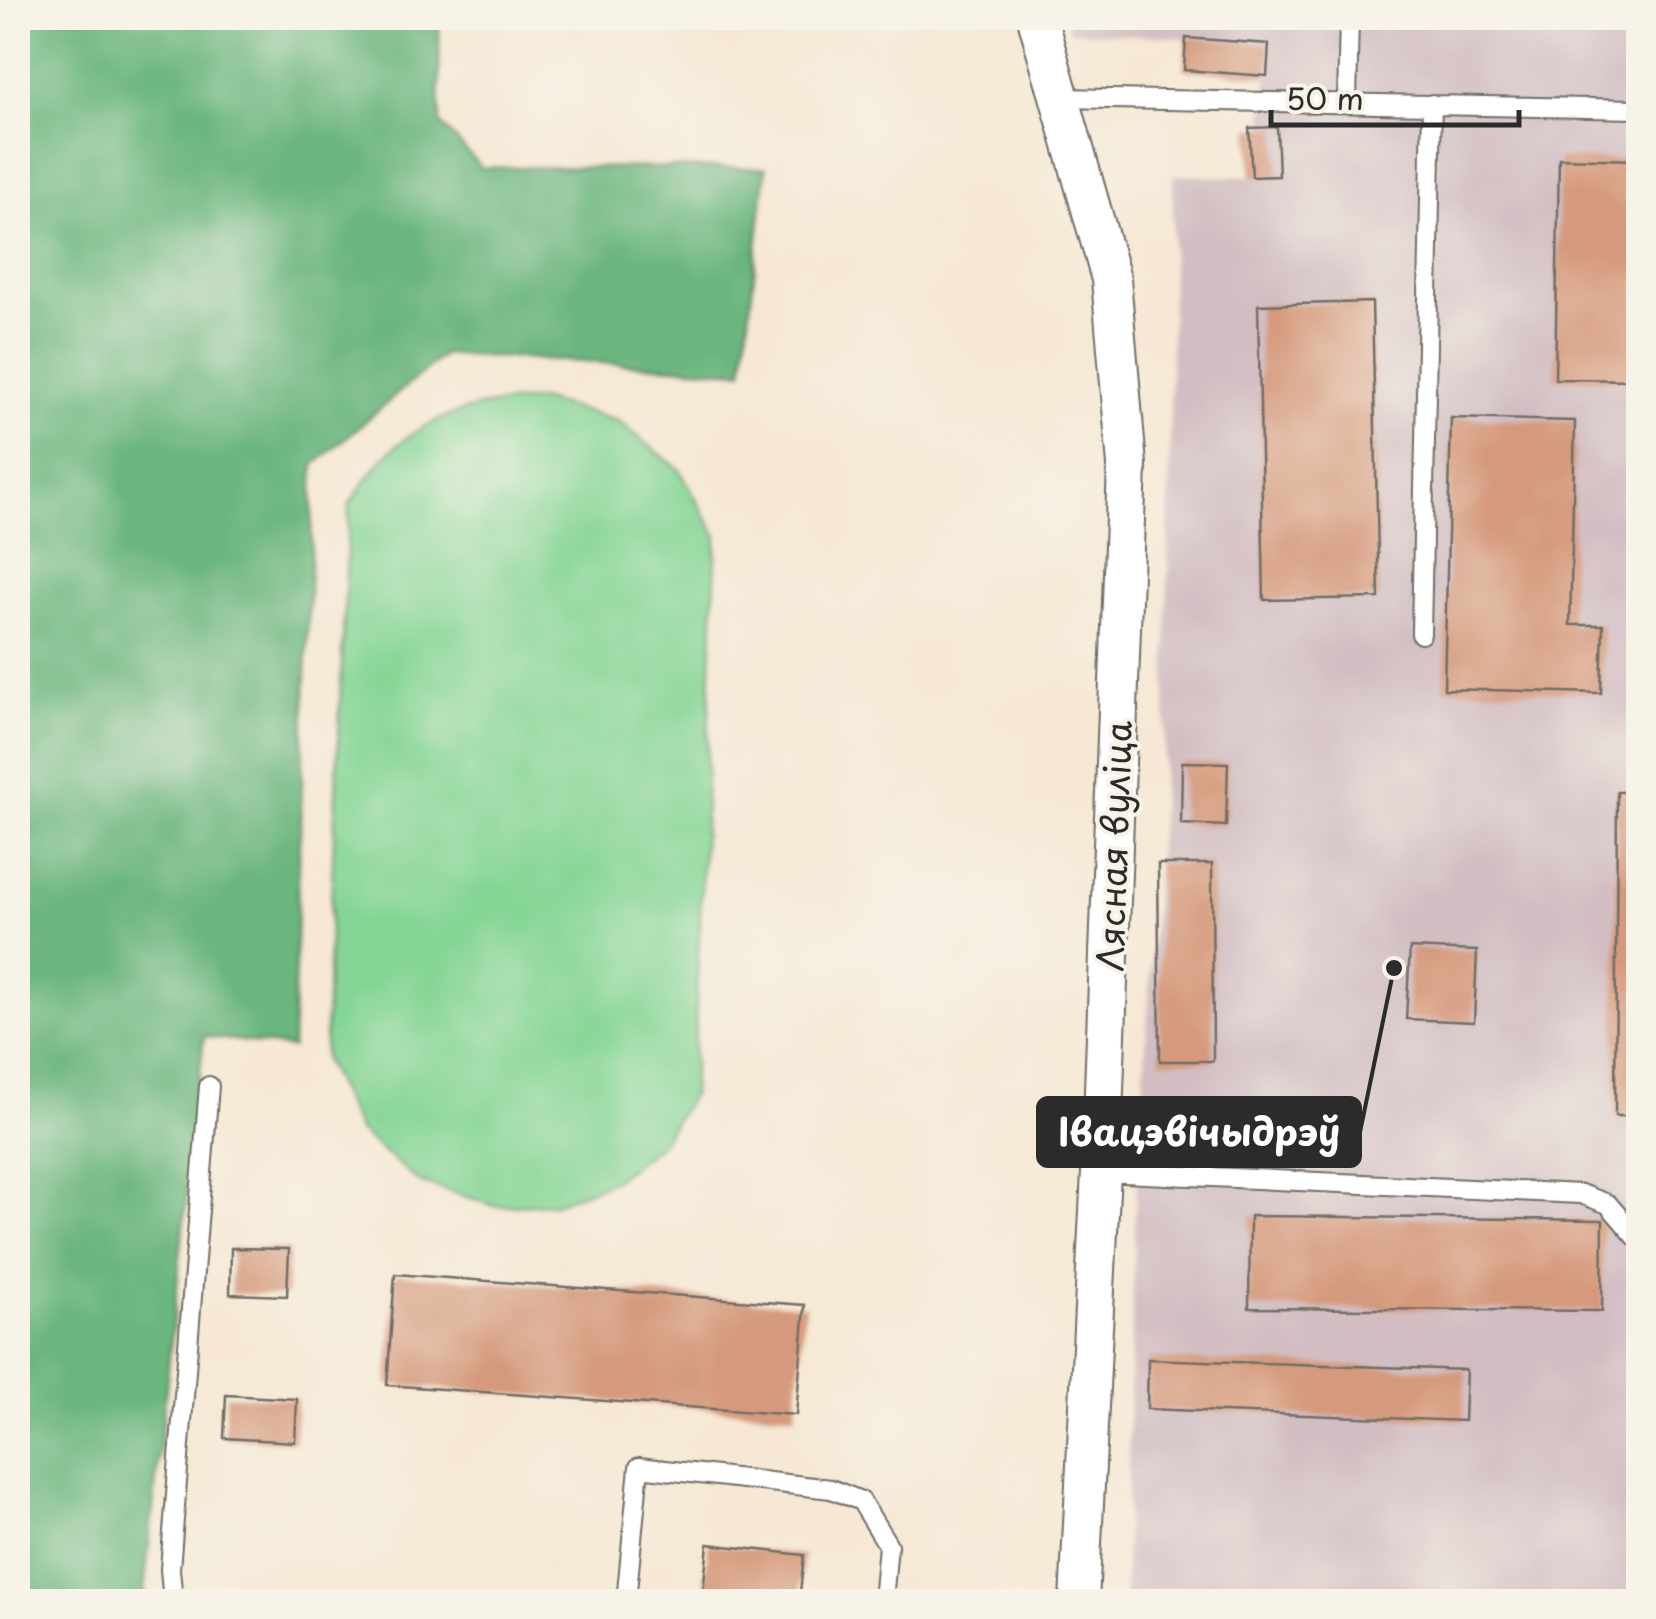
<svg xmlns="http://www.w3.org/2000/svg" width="1656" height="1619" font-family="'Playpen Sans',sans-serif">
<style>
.industrial{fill:#d2bec2}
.green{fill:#84d595;stroke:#588060;stroke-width:2.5}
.forest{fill:#6bb67e;stroke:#4b7054;stroke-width:2.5}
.building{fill:#d59a7d}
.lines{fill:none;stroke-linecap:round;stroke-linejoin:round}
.service-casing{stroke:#726d66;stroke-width:22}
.minor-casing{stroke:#726d66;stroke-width:42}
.service{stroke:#fff;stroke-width:18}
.minor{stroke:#fff;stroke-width:38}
.labels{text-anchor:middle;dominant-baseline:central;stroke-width:8;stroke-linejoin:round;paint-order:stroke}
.street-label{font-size:35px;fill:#2b2b2b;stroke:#f7f3e8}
.leader{fill:none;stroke:#2b2b2b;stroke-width:4}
.callout-dot{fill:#2b2b2b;stroke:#f7f3e8;stroke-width:4}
.callout{fill:#2b2b2b;stroke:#2b2b2b;stroke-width:4}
.callout-label{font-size:38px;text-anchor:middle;font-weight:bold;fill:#fff}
</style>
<rect width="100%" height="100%" fill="#f7f3e8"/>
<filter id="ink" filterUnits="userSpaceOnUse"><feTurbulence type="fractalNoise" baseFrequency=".01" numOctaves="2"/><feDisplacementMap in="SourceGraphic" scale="20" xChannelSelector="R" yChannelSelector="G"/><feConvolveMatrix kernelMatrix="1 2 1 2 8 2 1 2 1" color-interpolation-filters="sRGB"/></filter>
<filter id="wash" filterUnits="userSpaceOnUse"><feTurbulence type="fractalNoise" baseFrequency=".0048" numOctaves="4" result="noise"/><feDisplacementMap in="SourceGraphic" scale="40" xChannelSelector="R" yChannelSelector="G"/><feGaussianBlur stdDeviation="2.25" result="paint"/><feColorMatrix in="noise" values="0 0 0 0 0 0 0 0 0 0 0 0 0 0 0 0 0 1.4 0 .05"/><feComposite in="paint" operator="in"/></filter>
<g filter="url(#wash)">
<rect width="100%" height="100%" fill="#f6e8d4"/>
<path class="industrial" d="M1066,18h572v1583h-514l11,-385 31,-496 7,-545 78,2 -2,-49 14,-1 4,-50 -83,-7 2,-32 -117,-7z"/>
<path class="green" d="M543,400l75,21 61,48 38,67 -25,559 -33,50 -48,37 -56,21 -60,3 -76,-24 -61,-52 -34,-71 25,-554c10,-15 20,-30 32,-44 42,-48 102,-58 162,-61z"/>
<path class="forest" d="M18,18h421l1,105 41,44 285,1 -23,203 -299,-17 -130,111 -22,583 -88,-12 -61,565h-125z"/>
<g id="blocks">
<path class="building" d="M1186,38l83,6 -2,32 -83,-6z
M1277,127l2,49 -27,1 -3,-49z
M1559,158l79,2v220l-83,-1z
M1372,302l7,296 -115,2 -6,-295z
M1451,418l124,3 -5,204h33l-2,68 -157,-4z
M1182,762l46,1 -2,63 -45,-2z
M1617,792h21v324h-23z
M1158,864h54l1,197h-53z
M1410,948l67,3 -3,71 -68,-3z
M1250,1216l353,4 -1,91 -353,-3z
M231,1248l58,1 -2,47 -57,-2z
M395,1274l410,31 -9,110 -409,-30z
M1148,1359l318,11 -2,51 -317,-12z
M226,1395l71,4 -2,43 -71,-4z
M708,1544l96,11 -5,47h-97z"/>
</g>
</g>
<g filter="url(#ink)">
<use href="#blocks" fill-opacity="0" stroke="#726d66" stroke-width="2.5"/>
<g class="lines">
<g class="service-casing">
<path id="service" d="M1060,98l578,11
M1347,102l2,-84
M1421,634l11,-530
M1101,1172l480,22 27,10 30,35
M173,1602l-3,-33 39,-483
M626,1602l13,-135 192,22 30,12 27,44 -5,57"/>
</g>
<g class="minor-casing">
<path id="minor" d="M1037,18l74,261 16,186 -26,707 -22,430"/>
</g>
<use href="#service" class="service"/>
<use href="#minor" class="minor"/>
</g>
</g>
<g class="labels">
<g class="street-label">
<text transform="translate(1113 846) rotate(-88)">Лясная вуліца</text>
</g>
</g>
<path class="leader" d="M1394 968L1360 1132"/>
<circle class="callout-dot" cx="1394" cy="968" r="10"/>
<rect class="callout" x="1038" y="1098" width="322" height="68" rx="10"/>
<g class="callout-label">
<text x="1199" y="1146">Івацэвічыдрэў</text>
</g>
<rect width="1656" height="1619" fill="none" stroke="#f7f3e8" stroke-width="60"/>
<path d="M1271 110v15h248v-15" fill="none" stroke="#2b2b2b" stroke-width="5"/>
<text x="1286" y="110" font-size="30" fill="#2b2b2b" stroke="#f7f3e8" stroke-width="8" paint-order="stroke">50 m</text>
</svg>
